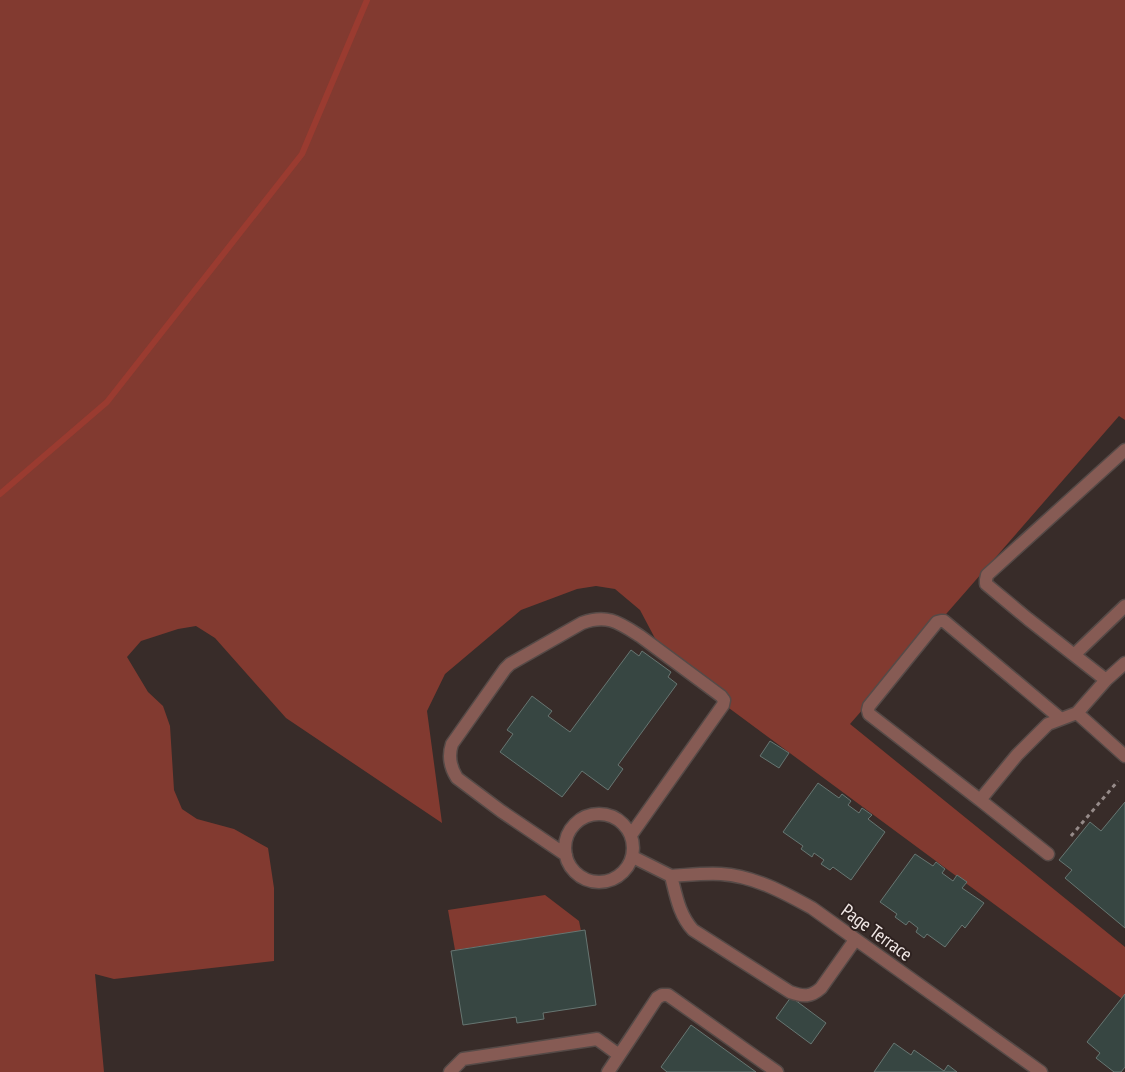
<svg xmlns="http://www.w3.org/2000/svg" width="1125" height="1072" font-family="'PT Sans Narrow',sans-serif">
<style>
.green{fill:#823a30}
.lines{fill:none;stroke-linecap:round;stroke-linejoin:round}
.stream{stroke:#9a3b30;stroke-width:6}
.building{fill:#374642;stroke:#677672}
.minor-casing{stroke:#564a47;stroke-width:15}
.path{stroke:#968b89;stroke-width:3;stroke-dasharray:4 4;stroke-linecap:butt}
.minor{stroke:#865b54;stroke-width:12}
.labels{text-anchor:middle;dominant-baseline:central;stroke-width:4;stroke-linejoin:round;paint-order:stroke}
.street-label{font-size:19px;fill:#f1e8e6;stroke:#2e2220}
</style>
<rect width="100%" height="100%" fill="#382c29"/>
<path class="green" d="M0,0h1125v420l-6,-4 -269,308 275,223v54l-446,-330 -12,-10 -27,-51 -25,-21 -19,-3 -19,3 -56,21 -76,64 -18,37 15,112 -156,-105 -71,-80 -19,-12 -18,3 -37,12 -14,16 21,35 15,14 7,20 4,64 8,19 15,10 37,10 34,19 6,40v73l-160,18 -19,-5 9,98h-104z
M545,895l34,26 2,10 -126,19 -7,-40z"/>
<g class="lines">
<path class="stream" d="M0,494l107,-92 195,-248 65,-154"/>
</g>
<path class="building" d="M631,650l8,6 3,-5 29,21 -3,5 9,7 -59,81 5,4 -15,21 -26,-19 -20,26 -62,-45 13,-18 -6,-4 25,-34 20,15 -4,5 22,16z
M770,741l19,12 -10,15 -19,-12z
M818,783l21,15 3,-4 9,7 -3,4 11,8 3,-5 10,7 -4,4 17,13 -34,48 -18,-13 -3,3 -9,-6 3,-4 -10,-7 -2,4 -11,-8 2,-3 -20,-14z
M1125,802v126l-60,-50 7,-8 -13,-10 31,-38 11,9z
M915,854l18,12 3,-4 9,7 -3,4 11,8 4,-6 10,7 -5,6 22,15 -19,25 -3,-3 -17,22 -18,-13 -3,4 -8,-6 2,-4 -9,-7 -3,4 -11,-8 2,-3 -17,-12z
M585,930l11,75 -53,8 1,6 -27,4 -1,-6 -53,8 -12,-74z
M1125,994v73l-4,5h-7l-18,-14 4,-5 -13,-11z
M791,997l35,26 -15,21 -35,-26z
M691,1025l65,47h-89l-6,-5z
M894,1043l17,12 3,-5 30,21 4,-6 9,7h-83z"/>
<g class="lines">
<g class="minor-casing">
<path id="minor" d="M1074,655l51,-49
M1125,663l-19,17 -29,33 48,43
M1106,680l-78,-61 -42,-35v-4l1,-5 138,-125
M1061,719l-117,-98h-3l-4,1 -68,84 -1,4 1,4 111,86 37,-45 31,-31 29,-11
M980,800l68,54
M565 848a34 34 0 1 1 68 0a34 34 0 1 1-68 0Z
M566,855l-65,-44 -44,-33c-7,-11 -9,-22 -5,-34l53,-75 5,-5 72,-41c25,-9 36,-1 58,13l81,60 3,4 -1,5 -92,130
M633,857l38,19c5,19 8,39 22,54l97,62c14,5 21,5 31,-4l34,-48
M671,876c17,-1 34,-3 50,-2 33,2 64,19 91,34l229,164
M450,1072l13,-13 134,-20 22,16
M608,1072l26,-39 23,-35 5,-3h6l109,77"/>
</g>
<path class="path" d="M1071,836l47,-55"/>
<use href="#minor" class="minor"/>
</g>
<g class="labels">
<g class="street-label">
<text transform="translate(877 932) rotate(36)">Page Terrace</text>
</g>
</g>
</svg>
